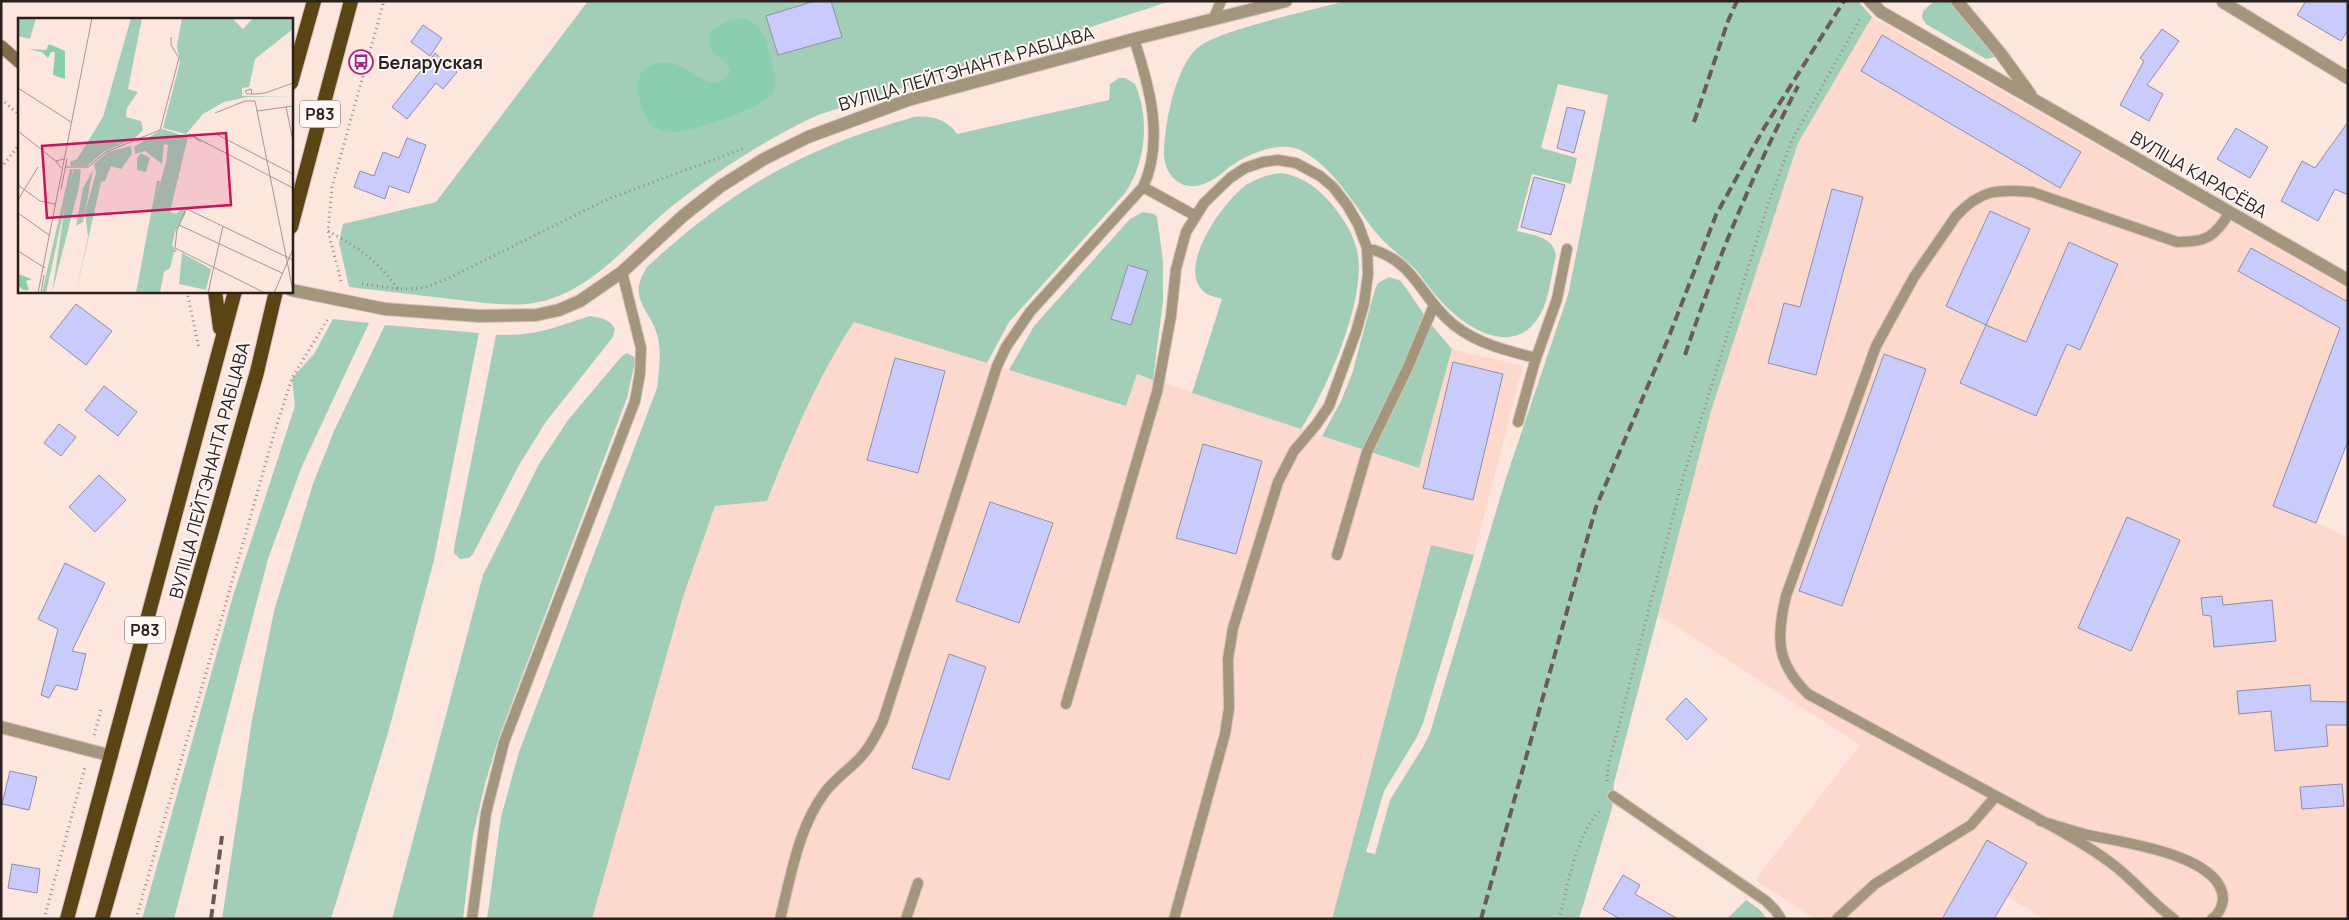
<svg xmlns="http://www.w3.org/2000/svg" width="2349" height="920" font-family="Manrope,sans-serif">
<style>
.built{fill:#fcd9cc}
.green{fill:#a2ceb8}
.forest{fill:#89cfae}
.building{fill:#c8cbfc;stroke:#8e8fa6}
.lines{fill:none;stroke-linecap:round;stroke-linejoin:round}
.service-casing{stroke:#d6c2bb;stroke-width:12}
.minor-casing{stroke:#d6c2bb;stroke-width:14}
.secondary-casing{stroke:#d6c2bb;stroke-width:14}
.trunk-casing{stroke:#d6c2bb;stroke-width:16}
.path{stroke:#968681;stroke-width:3;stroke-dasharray:1 4;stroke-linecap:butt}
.service{stroke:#a3967d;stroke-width:10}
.minor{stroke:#a3967d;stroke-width:12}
.secondary{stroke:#806c48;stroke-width:12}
.trunk{stroke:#5a4413;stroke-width:14}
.rail{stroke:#695c57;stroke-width:4;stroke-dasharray:10 5;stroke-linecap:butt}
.labels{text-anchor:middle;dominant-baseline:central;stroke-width:4;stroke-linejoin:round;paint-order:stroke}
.shield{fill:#fdf7f5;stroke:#69605d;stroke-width:1}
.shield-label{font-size:16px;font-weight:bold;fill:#291f1c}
.poi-label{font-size:18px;font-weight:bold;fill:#291f1c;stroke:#fdf7f5;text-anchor:start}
.street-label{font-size:18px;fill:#291f1c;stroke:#fdf7f5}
.inset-road{fill:none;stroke:#a89690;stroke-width:1}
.view{fill:#c2185b;fill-opacity:0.15;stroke:#c2185b;stroke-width:2.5}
.inset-edge{fill:none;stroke:#291f1c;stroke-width:2.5}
</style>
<rect width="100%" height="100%" fill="#fce6de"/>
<path class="built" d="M1872,17l476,272v152l-31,82 31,15v381h-302l-39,-22 -13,22h-179l-60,-39 105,-135 -202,-130 53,-204 87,-268z
M854,322l272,84 11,-32 281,94 34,-119 71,17 -49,189 -43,-9 -99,373h-740l91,-322 32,-91 52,-5 40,-96 22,-44z"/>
<path class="green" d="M588,1h583l-353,114c-52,24 -101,56 -147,92 -43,35 -79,86 -137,96 -27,4 -57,-1 -83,-4 -34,-4 -68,-8 -102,-12l-10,-44 4,-19 93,-22z
M1345,1h513l14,16 -74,126 -87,268 -97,372 -2,25 -33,111h-247l99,-374 43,10 -51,168 -6,14 -33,54 -18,61 9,2 15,-54 33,-53 7,-14 76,-255 62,-183 40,-200 -50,-11 -17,64 36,10 -6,26 -39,-10 -15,57c15,4 36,5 39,24 -5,19 -6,46 -18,63 -26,40 -74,9 -97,-17 -10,-10 -17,-22 -26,-32 -12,-12 -26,-21 -37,-34 -24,-29 -40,-63 -74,-83 -19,-12 -49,-1 -67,10 -10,6 -19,16 -31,21 -24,11 -43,-8 -42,-32 1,-29 11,-81 32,-102 20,-19 118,-39 149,-48z
M1934,1h20l41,54v2l-9,2 -60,-35 -4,-6 1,-7z
M1119,78h6l10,6c15,35 11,78 -10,109l-116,129 -22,41 -133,-41c-37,56 -62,117 -87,179l-52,5 -32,91 -91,322h-105l14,-102 18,-65 138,-364c2,-18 5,-36 0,-54 -9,-28 -30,-35 -10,-67 84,-78 157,-119 267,-150 17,-2 33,2 43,17l152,-34 1,-16z
M1282,173c22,4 38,16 52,34 11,14 21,30 24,48 7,48 -31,134 -57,174l-109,-36 30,-94c-6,-2 -15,-3 -20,-9 -24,-26 22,-89 44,-105 11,-7 23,-11 36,-12z
M1143,212l11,2 3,3 6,44v40l-10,79 -16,-6 -11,32 -117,-36 25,-44 96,-107z
M1389,277l12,4 29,42 22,26 -33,119 -97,-32 19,-35 11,-27 23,-85 3,-6z
M590,316c11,2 20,3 25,13l-2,8 -68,86 -27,44 -45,87 -4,4 -9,1 -6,-6v-5l42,-213c39,1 57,-7 94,-19z
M333,319l36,4 -67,143 -34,93 -94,360h-32l91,-323 62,-190 -3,-28 22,-24z
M385,325l94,8 -45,227 -46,173 -57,186h-109l30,-199 22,-109 39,-127 21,-53z
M627,353l7,4 1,5 -8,36 -128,339 -14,47 -12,51 -10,84h-71l91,-344 56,-111 29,-44 54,-64z
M1746,900l13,9 8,10h-40z"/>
<path class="forest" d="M744,18c19,9 20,15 25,34 4,13 10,29 4,41 -7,14 -80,38 -97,39 -7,0 -16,-1 -22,-5 -7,-4 -9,-13 -12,-19 -7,-20 -8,-39 16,-45 26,-6 47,30 66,16 17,-12 -9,-21 -13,-31 -10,-20 19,-29 33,-30z"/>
<path class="building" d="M815,1h16l11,36 -64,18 -12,-39z
M2306,1h42v29l-7,11 -44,-26z
M423,25l19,13 -12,18 -19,-14z
M2162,29l17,12 -32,44 16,9 -14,27 -29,-16 24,-44 -4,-3z
M1882,35l199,117 -21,36 -199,-117z
M435,53l22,19 -14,17 -7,-6 -29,36 -15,-12z
M1567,107l18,4 -11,42 -17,-5z
M2348,122v73l-13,-6 -17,32 -37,-20 21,-40 13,7z
M2236,128l32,19 -18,31 -33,-19z
M407,138l19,7 -17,48 -20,-7 -4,13 -31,-12 6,-16 14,5 9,-24 16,6z
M1534,177l31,8 -14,50 -30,-8z
M1832,189l31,8 -47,178 -48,-12 16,-60 16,4z
M1990,211l40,18 -44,96 -40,-19z
M2069,242l49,22 -38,86 -13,-6 -31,72 -76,-33 26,-58 40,17z
M2251,248l97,54v139l-32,82 -43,-17 67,-178 -102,-57z
M1128,265l20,6 -17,54 -20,-6z
M76,304l36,27 -26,34 -36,-28z
M1884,354l42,15 -84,237 -43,-15z
M895,358l50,13 -27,102 -51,-13z
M1453,362l50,12 -30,126 -50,-12z
M104,386l33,26 -19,24 -33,-26z
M59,424l17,13 -15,19 -17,-13z
M1203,444l59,17 -26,93 -60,-16z
M99,475l27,25 -31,32 -26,-25z
M990,502l63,21 -34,100 -63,-22z
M2127,517l53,23 -49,111 -53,-23z
M65,563l40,20 -33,68 14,3 -9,36 -21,-5 -7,13 -8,-3 17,-66 -20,-10z
M2222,596l1,9 49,-5 4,41 -62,6 -3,-31 -8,-1 -2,-17z
M949,654l37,13 -37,113 -37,-12z
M2310,685l1,16 37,1v23h-22l2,21 -53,5 -4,-40 -32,3 -2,-23z
M1686,698l21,21 -20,21 -21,-21z
M10,771l27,6 -8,33 -27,-6z
M2342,784l2,22 -42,3 -2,-22z
M1987,840l40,23 -33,56h-52z
M12,864l28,5 -3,24 -29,-5z
M1623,875l17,10 -5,9 43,25h-58l-17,-10z"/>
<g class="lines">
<g class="service-casing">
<path id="service" d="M1213,20l8,-19
M1143,187l51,28
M1367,248c49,12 52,49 87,77 24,19 54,26 82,33
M1518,422l17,-61 22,-62 10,-50
M1337,555l30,-103 41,-85 26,-62
M1066,704l91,-312 14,-76 5,-47 10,-37 18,-29 26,-25 15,-10 18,-6 15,-2 18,3 24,13 13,11 14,18 11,19 9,24 1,26 -4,30 -8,28 -27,74 -13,19 -22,26 -16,31 -45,146 -5,31 1,49 -4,26 -51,185
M1613,796l153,105 9,9 6,9
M1996,796c38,21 80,41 115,67 23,17 40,39 63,56
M2040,821c16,4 32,10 48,14 33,7 136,20 135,65 -1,7 -5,15 -11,19
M472,919l14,-106 18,-71 131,-341 5,-28 1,-25 -19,-76
M780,919c11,-43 18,-91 45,-127 9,-12 22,-21 33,-32 11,-11 18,-25 25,-39l114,-355 9,-19 24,-35 113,-125c22,-47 6,-102 -9,-148
M906,919l12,-36
M1837,919l38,-35 96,-59 25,-29 -188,-102c-32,-31 -32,-56 -22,-98l90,-250 38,-69 42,-61c25,-27 42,-27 76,-24l145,50c29,0 37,-4 53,-30"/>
</g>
<g class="minor-casing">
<path id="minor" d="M1870,1l11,11 467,268
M1957,1l44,53 29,40
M2223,2l125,76
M291,290l94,19 94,7 57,-1 23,-5 21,-9 42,-29 62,-57 37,-29 43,-27 44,-22 100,-37 226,-61 152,-38
M1,727l111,29"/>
</g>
<g class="secondary-casing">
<path id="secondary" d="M1,46l18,16"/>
</g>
<g class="trunk-casing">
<path id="trunk" d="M291,83l23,-82
M291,227l60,-226
M215,291l5,37
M67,919l168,-628
M102,919l155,-547 19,-81"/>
</g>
<path class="path" d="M1,99l18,16
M1,168l18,-23
M328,231c31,17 49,29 70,58l26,-1 27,-11 157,-78 137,-51
M341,281l-13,-50 4,-44 52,-186
M362,284l36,5
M187,291l12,58
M94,735l7,-25
M1607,781l1,-14 76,-293 84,-270 24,-64 69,-123
M44,919l41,-152
M136,919l138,-485 18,-56 37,-61
M1559,919c10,-36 16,-84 43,-111"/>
<use href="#service" class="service"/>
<use href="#minor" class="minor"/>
<use href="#secondary" class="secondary"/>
<use href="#trunk" class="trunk"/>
<path class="rail" d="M1694,122l34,-101 9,-20
M1685,355c31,-93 68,-182 113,-269
M211,919l11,-83
M1481,919l115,-412 72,-168 48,-124 48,-87 80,-127"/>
</g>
<defs>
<g id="bus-ring" transform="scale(1.25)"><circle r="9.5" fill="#fdf7f5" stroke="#9e2780" stroke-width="1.5"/><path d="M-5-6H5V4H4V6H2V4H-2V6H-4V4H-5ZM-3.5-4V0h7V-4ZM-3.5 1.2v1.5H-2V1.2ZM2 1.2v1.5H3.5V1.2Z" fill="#9e2780"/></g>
</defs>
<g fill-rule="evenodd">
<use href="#bus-ring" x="361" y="62"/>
</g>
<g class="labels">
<g class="shield">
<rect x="300" y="100.5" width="40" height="27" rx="4"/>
<rect x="125" y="616.5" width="40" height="27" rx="4"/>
</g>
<g class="shield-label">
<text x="320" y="114">Р83</text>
<text x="145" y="630">Р83</text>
</g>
<g class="poi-label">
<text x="378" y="62">Беларуская</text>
</g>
<g class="street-label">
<text transform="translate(966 68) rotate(-16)">ВУЛІЦА ЛЕЙТЭНАНТА РАБЦАВА</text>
<text transform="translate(2199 174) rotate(30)">ВУЛІЦА КАРАСЁВА</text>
<text transform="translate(209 470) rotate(-75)">ВУЛІЦА ЛЕЙТЭНАНТА РАБЦАВА</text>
</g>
</g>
<g transform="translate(18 18)">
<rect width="275" height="275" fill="#fce6de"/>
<path d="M0,0h18l-6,21 -12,-3zM113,0h11l-14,71 10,3 -11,16 -1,9 15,4 2,9 -9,9 -29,12 -18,15h-16l-1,-4 7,-3 26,-42zM164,0h50l11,11 10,-11h40v11l-38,30 -6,28 -7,1v8h51l-46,1 -23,5 -21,12 -17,20 -23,-6 17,-66 -3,-16zM144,111l26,8 -18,75 6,2 7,-7 3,6 -11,19 -3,13 5,7h-3l-4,16 -6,4 -4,21h-24l21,-112h3l-5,20 11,-39 2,-17 -4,-1 -2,20 -17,-13 -10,3 -1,-7zM113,128l1,8 -11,15 -10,-3 -6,15 -4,1 -25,111 12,-57 -3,-24 11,-39 -2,-9 14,-12zM123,135l9,5 -4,14 -9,-2v-12zM52,151h3l-27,124h-4zM56,151h7l-2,18 -27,106 15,-101zM75,152l-10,52 -7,4 7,-38zM164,235l29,16 -5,21 -27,-6z" fill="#a2ceb8"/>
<path d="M31,26l16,7v28l-12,-4 2,-23h-4l-3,6 -6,-6 -14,-3 18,1zM0,256l14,5 -6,2 3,9h-6l-5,-5z" fill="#89cfae"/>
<path class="inset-road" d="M0,70l53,34M234,76l-1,-5 -6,2 2,3h9l9,-1 28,-10M268,89l7,34M239,93l36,-5M197,95l30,-12h10l38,190M0,113l39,31M198,116l77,40M183,124l-12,-8 104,54M47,149h23l18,-15 54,-22 19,-72 -8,-13v-8M43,150l-5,-7 8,-2M0,167l22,16 15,3M43,171l6,-30M0,182l20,-33M171,192l-3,-1 -9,21 -2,18 90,45M171,192l104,50M0,195l31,22M161,207l103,48M0,233l27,17M20,275l54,-275M23,275l3,-18M190,275l15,-67M256,275l19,-44"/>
<path class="view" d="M208,115l5,72 -184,13 -5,-72z"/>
<rect width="275" height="275" class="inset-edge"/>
</g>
<rect width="2349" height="920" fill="none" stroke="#291f1c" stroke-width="5"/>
</svg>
